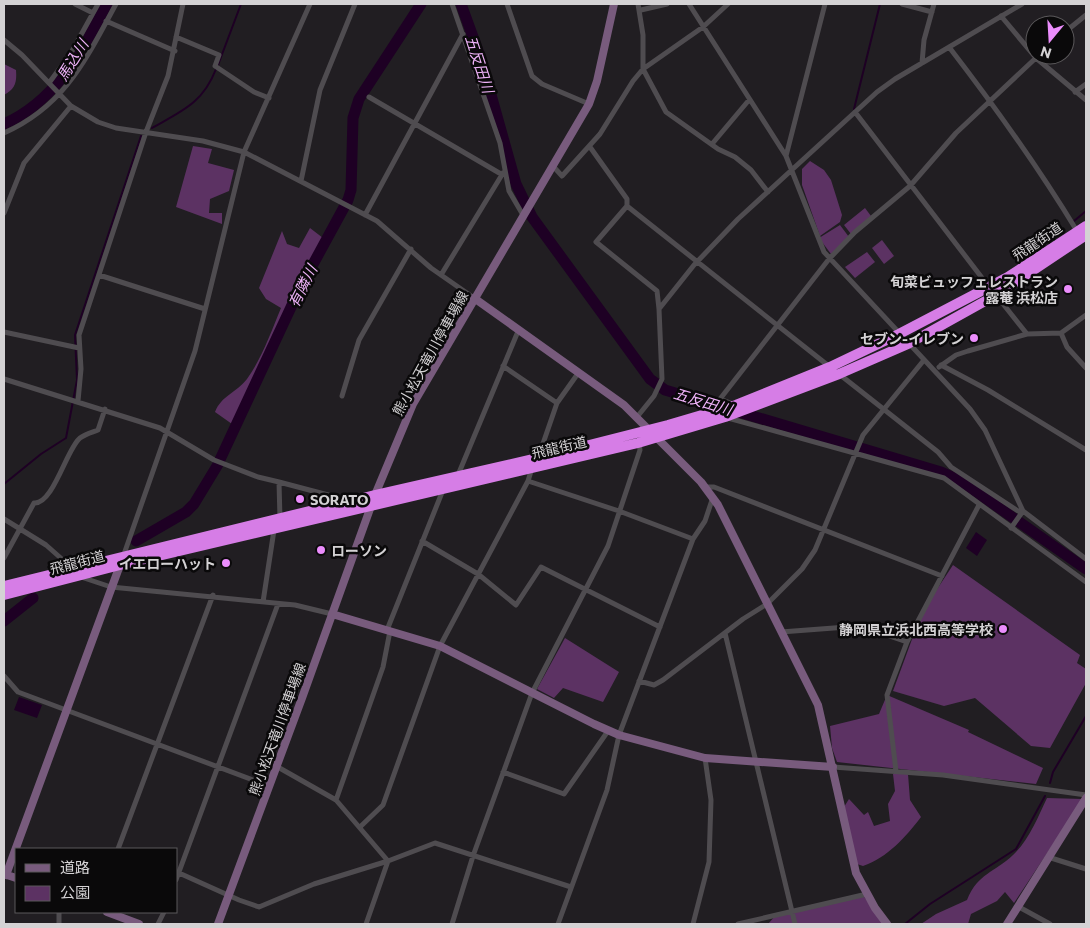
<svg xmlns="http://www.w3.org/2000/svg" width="1090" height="928" font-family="Commissioner,'Noto Sans JP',sans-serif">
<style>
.green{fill:#5c3263}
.water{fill:#1e0024}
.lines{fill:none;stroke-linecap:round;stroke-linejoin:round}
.stream{stroke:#1e0024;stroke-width:2}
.river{stroke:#1e0024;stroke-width:11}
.street{stroke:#4f4c50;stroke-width:5}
.secondary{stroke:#785b7d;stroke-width:8}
.highway{stroke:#d67de6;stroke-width:10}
.poi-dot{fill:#eb8dfc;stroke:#0a090a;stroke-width:2}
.labels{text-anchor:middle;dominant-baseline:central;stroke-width:5;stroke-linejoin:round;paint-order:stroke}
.street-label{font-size:14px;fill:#d4d2d4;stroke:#0a090a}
.poi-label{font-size:14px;font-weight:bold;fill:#d4d2d4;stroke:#0a090a;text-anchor:end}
.water-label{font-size:15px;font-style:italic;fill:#eeb2f8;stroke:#0a090a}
</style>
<rect width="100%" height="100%" fill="#211e22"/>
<path class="green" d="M4,64l12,6c1,13 -1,19 -12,25z
M193,146l19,3 -4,14 26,7 -5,21 -19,8 -1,14h13v11l-46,-17z
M810,161l14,9 7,10 11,35 -2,7 -20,14 -18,-51v-16z
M865,208l6,8 -20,18 -7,-9z
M840,225l9,12 -18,17 -12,-16z
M310,228l13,10 -91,186 -17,-12c6,-16 22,-20 32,-33 15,-21 24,-47 34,-71l-15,-9 -7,-11 23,-57 5,13 12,4z
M882,240l12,16 -10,8 -12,-16z
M867,252l8,10 -20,16 -10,-11z
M953,565l127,90 -3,8 9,6v14l-36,65 -19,-2 -56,-48 -31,8 -51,-15 29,-79z
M565,638l54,34 -16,30 -40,-14 -9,10 -17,-9z
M887,695l82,35 -1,2 75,36 -7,16 -199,-22 -5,-14 -2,-22 49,-12z
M893,774h15l2,26 11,17c-16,21 -33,40 -58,49l-9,-3 -10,-56 5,-8 15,16 4,-3 6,14 16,-5 -2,-17 7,-13z
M1047,798l36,1 -69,104 -9,-11 -8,9 -26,13 -3,10h-47l15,-10 31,-14c11,-27 27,-27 46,-45 16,-15 25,-38 34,-57z
M863,895l20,29h-115l8,-9z"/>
<path class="water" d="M976,532l11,8 -10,16 -11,-8z
M19,697l23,8 -5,13 -23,-8z"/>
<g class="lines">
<path class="stream" d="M218,65l23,-61
M854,109l26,-105
M152,128c30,-17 51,-25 64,-59
M1074,221l12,-10
M4,484l37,-30 25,-16 11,-58 -2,-45 66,-199
M1050,783l3,-11 33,-56
M905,924l25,-20 86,-55 29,-53"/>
<path class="river" d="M461,4l20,55 35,125 16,33 118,162 15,11 276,82 20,9 125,88
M4,124c52,-23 77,-72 103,-120
M136,541l50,-29 8,-8 23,-38 82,-176 49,-90 3,-10 2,-72 6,-19 62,-95
M4,621l29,-23"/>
<path class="street" d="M75,4l18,9
M452,4l48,139 9,48 14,24
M507,4l25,72 10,8 47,20
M638,4l5,31v34l23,43 52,37 17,8 16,13 17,22
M689,4l97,152 38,96 146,157 15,21 38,81 63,48
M902,4l30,8
M641,10l26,-6
M1001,16l35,42 50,42
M106,21l69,30
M1065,32l21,-17
M176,37l43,18 -4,11 39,26 15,6
M4,40l18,15 49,51 27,16 18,6 87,13 41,11 133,69 54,47 43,30
M949,47c47,61 88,118 128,184
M922,63l2,-23 10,-36
M49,83l22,-30 27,-49
M1075,92l11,-8
M369,97l132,77
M855,112l134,175
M4,133c61,-27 82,-74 112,-129
M712,144l37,-44
M590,147l37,52v7l203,161
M786,156l39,-152
M552,165l10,11 38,-42 33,-53 10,-12 60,-42 25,-23
M301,181l19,-91 35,-86
M627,206l-31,36 61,49 2,18
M4,213l20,-50 47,-57
M365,215l98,-181
M99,275l106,34
M441,275l62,-102
M996,295l31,39
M4,332l75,16
M1061,333l6,14 19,21
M941,365l47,25 98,60
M503,366l54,37
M939,367l17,-12 12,-4 59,-17 34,-1 25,-18
M839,374l99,78 13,15 67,44h5l-12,17
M4,379l156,49 54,32 44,17 21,5 1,37
M342,396l17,-56 52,-91
M78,401l3,-32 -2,-34 67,-203 22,-56 15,-72
M733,404l-13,-5 109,-140 26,-27 55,-46 46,-53 83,-78
M637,417l17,-21 8,-17 -3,-70 35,-44 44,-46 139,-127 18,-13 127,-75
M728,418l216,60 142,104
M538,458l19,-55 22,-31
M458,475l61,-146
M528,481l91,30 74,28
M279,482l53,14 11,5
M705,487h9l228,89
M4,519l42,26 26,23
M422,541l56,33 38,31 25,-38 119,60
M123,557l72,-206 49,-199 66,-148
M4,558l30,-55c19,2 33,-55 46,-65 5,-4 13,-6 18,-8l7,-21
M81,577l30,10 184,18 37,9
M263,602l11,-72
M387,630l56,-140
M781,632l79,-6 47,16
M725,633l70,291
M4,676l14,16 251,94
M639,681l15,4 9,-5 80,-61 24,-15 35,-35 13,-19 48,-115 61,-75
M276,766l60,34 52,61
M833,767l110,8 143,20
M896,771l-9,-76 20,-53 72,-137
M503,772l61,22 44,-63
M336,800l47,-133 7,-36
M360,827l23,-22 57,-159 88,-165 4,-13
M118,849l95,-254
M1048,857l38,12
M179,873l60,27 20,7 55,-23 74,-23 47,-18 136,44
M176,880l102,-276
M1019,907l31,17
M59,912v12
M158,924l6,-12
M366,924l22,-63
M452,924l21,-68 59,-163 76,-147 32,-96 -1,-7
M558,924l49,-134 12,-55 74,-196 12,-18 8,-24
M693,924l16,-62 2,-62 -6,-42
M738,924l129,-30"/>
<path class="secondary" d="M474,298l150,107 77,77 17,23 100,200 38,168 19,35 12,16
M332,614l108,32 154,78 25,11 86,23 128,9
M4,874l12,4
M6,875l114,-310
M107,912l32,12
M218,924l84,-226 73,-203 38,-91 176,-300 8,-23 17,-77
M1007,924l79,-126"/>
<path class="highway" d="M4,586l371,-91 163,-37 130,-33 68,-20 94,-38 69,-33 109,-57 78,-51
M4,595l116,-30 518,-122 87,-26 114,-43 69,-30 88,-49 90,-60"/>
</g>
<g class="poi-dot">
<circle cx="1068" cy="289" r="5"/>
<circle cx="974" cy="338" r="5"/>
<circle cx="300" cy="499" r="5"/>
<circle cx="321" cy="550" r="5"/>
<circle cx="226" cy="563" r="5"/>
<circle cx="1003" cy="629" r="5"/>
</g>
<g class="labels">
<g class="street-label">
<text transform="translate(1037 241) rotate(-34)">飛龍街道</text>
<text transform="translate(430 353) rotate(-61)">熊小松天竜川停車場線</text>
<text transform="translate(559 447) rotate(-13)">飛龍街道</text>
<text transform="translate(77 562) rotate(-15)">飛龍街道</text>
<text transform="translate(277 729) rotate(-70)">熊小松天竜川停車場線</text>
</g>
<g class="poi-label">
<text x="1058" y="281">旬菜ビュッフェレストラン<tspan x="1058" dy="16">露菴 浜松店</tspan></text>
<text x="964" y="338">セブン-イレブン</text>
<text x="310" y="499" text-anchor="start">SORATO</text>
<text x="331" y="550" text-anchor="start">ローソン</text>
<text x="216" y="563">イエローハット</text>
<text x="993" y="629">静岡県立浜北西高等学校</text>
</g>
<g class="water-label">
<text transform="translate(72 60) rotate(-58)">馬込川</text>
<text transform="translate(480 64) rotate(72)">五反田川</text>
<text transform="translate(302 286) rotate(-63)">有隣川</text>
<text transform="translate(703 401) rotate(17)">五反田川</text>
</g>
</g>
<rect width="1090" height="928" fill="none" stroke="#d4d2d4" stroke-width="10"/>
<rect x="15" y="848" width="162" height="65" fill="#0a090a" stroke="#5b595b"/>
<rect x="25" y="864" width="25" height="8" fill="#785b7d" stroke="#5b595b"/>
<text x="60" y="873" font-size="15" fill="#d4d2d4">道路</text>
<rect x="25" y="886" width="25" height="15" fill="#5c3263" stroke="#5b595b"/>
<text x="60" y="898" font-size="15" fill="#d4d2d4">公園</text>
<g transform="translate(1050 40) rotate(198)"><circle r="24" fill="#0a090a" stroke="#5b595b"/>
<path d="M0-4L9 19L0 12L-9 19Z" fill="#eb8dfc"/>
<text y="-8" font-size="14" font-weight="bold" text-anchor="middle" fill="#d4d2d4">N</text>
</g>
</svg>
